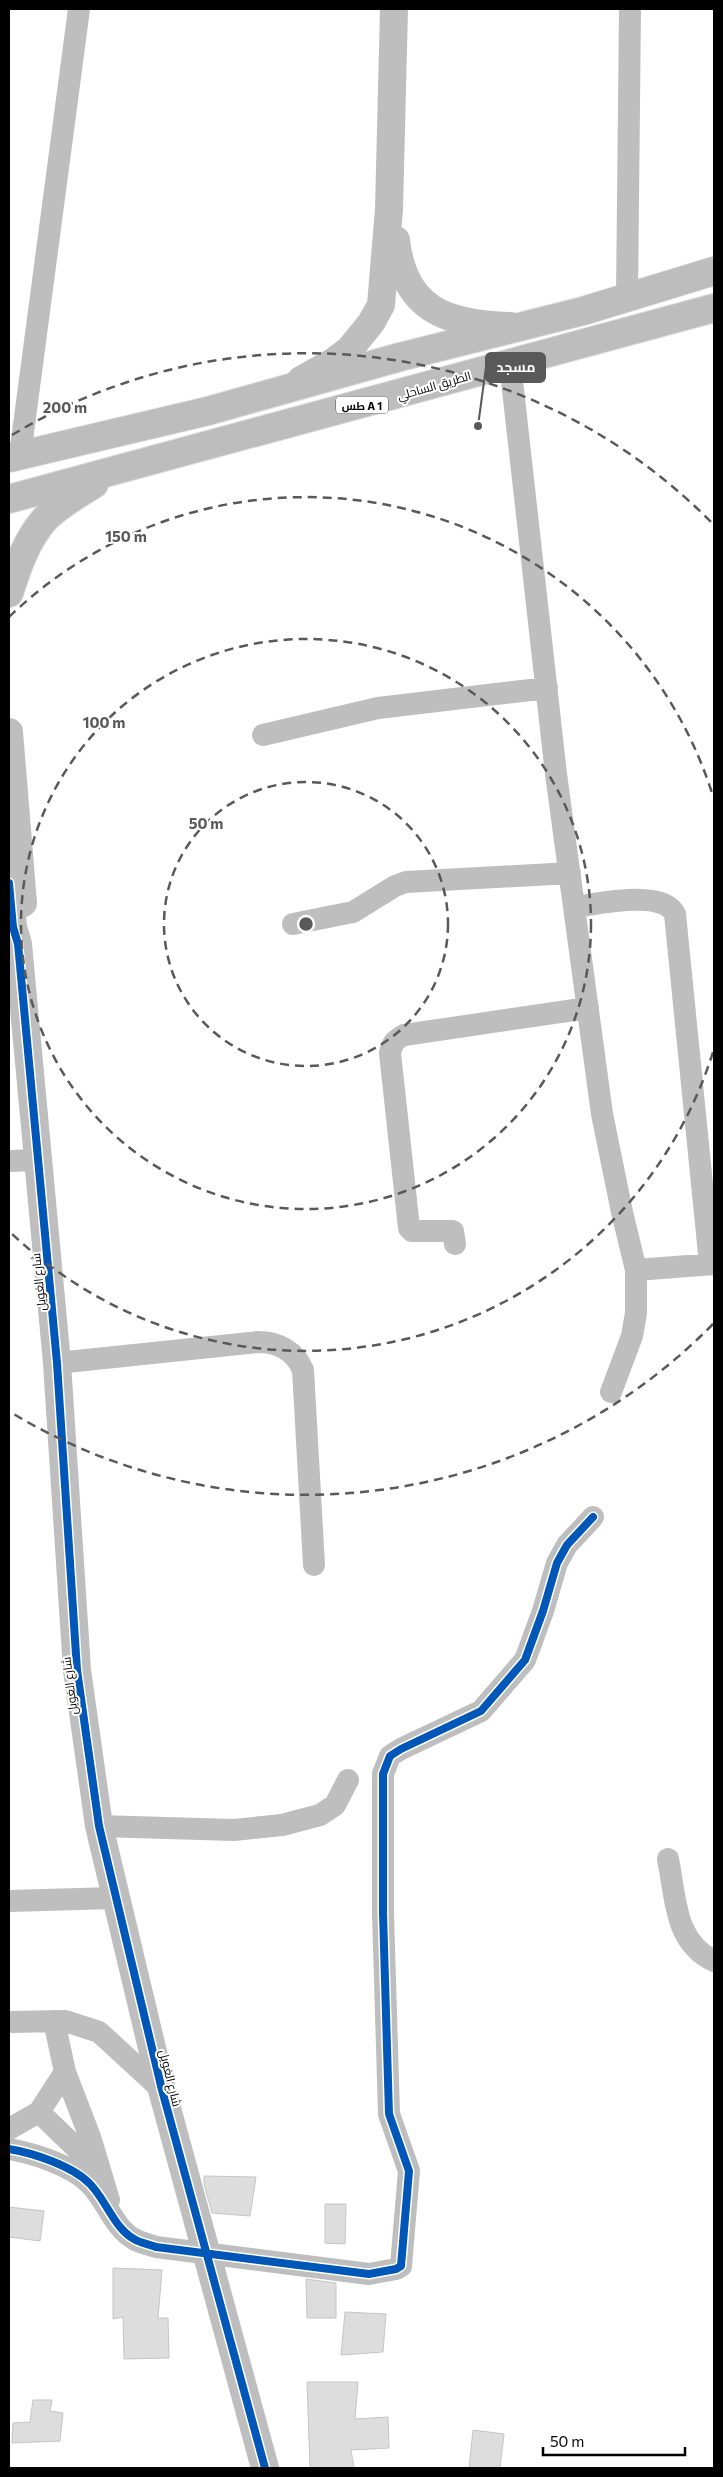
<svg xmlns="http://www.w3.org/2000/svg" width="723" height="2477" font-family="Commissioner,Cairo,sans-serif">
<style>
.building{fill:#ddd;stroke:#c5c5c5}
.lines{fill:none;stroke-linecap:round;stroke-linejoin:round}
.trunk-casing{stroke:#dbdbdb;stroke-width:30}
.minor{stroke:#bebebe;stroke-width:22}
.tertiary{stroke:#bebebe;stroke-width:28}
.trunk{stroke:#bdbdbd;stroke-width:28}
.cycleway-casing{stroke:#fff;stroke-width:11}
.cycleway{stroke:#0057b8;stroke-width:8}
.ring{fill:none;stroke:#595959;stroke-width:2.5;stroke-dasharray:9 6}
.labels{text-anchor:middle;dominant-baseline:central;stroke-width:4;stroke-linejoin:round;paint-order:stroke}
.shield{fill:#fff;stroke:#4c4c4c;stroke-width:1}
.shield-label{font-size:11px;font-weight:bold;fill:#000}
.street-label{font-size:12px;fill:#000;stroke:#fff}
.centre{fill:#595959;stroke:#fff;stroke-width:2.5}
.ring-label{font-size:15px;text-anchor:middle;font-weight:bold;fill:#595959;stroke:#fff;stroke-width:4;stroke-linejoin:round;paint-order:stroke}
.leader{fill:none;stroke:#595959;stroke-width:2}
.callout-dot{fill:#595959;stroke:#fff;stroke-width:2}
.callout{fill:#595959;stroke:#595959;stroke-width:2}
.callout-label{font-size:14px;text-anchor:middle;font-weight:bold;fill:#fff}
</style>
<rect width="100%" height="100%" fill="#fff"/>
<path class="building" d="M204,2176l52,1 -6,39 -38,-3 -8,-29z
M325,2204h21l-1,40 -20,-1z
M9,2207l35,4 -4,30 -31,-4z
M113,2268l49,2 -4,48h10l1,40 -45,1 -1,-42 -10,2z
M306,2279l30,4v35h-29z
M345,2312l41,2 -3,38 -42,3z
M307,2382h51l-3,37 33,-2 1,31 -38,2 3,18h-44z
M33,2400h19l-2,11 13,2 -3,28 -48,2 1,-20 17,-1z
M473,2430l31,4 -4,34h-31z"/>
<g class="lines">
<g class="trunk-casing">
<path id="trunk" d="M9,458l199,-47 192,-54 183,-46 131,-40
M9,499l705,-191
M9,593c8,-25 17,-52 35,-73 14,-15 33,-25 50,-36"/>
</g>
<path class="minor" d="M627,297l3,-288
M510,363l46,411 46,340 20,98 14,58 78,-6
M20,455l59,-446
M263,735l115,-27 169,-20
M574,907c24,-3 88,-18 101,7l35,350
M293,924l60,-12 42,-26 11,-4 164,-9
M9,1161l28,-1
M455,1244l-2,-13h-41l-3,-3 -19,-175c2,-10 5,-13 14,-18l184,-27
M57,1363l201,-21c20,0 37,9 45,28l11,195
M611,1392l21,-56 4,-23v-43
M99,1826l135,4 48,-5 38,-10 15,-10 13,-25
M668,1859c8,39 6,83 46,102
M9,1901l105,-3
M54,2021l11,51 25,65 19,63
M9,2022l56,-1 34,11 63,58
M39,2112l60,58
M9,2129l30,-17 26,-40
M9,2149c24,4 64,17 81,35 16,16 24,44 44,55 6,4 15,5 22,8l213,27 27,-5 5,-3 8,-95 -20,-57 -6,-201v-139l7,-18 11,-7 80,-38 44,-51 18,-49 14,-48 10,-18 26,-28"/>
<path class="tertiary" d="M396,240c8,70 50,84 114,86
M301,380l32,-18 16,-12 22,-27 10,-18 8,-96 5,-200
M9,732l14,171
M9,883l4,44 5,17 39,419 20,307 22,156 63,264 103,378"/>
<use href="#trunk" class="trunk"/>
<g class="cycleway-casing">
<path id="cycleway" d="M9,883l4,44 5,17 39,419 20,307 22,156 63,264 103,378
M9,2149c24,4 64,17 81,35 16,16 24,44 44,55 6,4 15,5 22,8l213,27 27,-5 5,-3 8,-95 -20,-57 -6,-201v-139l7,-18 11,-7 80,-38 44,-51 18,-49 14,-48 10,-18 26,-28"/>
</g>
<use href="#cycleway" class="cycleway"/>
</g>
<g class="ring">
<circle cx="306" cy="924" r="142"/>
<circle cx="306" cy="924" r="285"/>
<path d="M713 1052A427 427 0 0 1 9 1231M9 617A427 427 0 0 1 713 796"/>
<path d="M713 1324A570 570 0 0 1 12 1413M12 435A570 570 0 0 1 713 524"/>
</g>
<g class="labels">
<rect class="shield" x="336" y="396.5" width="52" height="17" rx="4"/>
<g class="shield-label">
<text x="362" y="405">طس A 1</text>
</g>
<g class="street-label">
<text transform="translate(434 385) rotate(-16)">الطريق الساحلي</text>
<text transform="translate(38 1282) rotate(-96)">شارع الغويل</text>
<text transform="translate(69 1686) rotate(-97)">شارع الغويل</text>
<text transform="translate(171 2078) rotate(76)">شارع الغويل</text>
</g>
</g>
<circle cx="306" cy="924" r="8" class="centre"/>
<g class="ring-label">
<text x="65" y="413">200 m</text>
<text x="126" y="542">150 m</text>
<text x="104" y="728">100 m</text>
<text x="206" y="829">50 m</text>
</g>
<path class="leader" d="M478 426L486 367"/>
<circle class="callout-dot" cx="478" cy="426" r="5"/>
<rect class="callout" x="486" y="353" width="59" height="29" rx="5"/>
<g class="callout-label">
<text x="516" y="372">مسجد</text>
</g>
<rect width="723" height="2477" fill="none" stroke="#000000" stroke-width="20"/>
<path d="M543 2447v8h142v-8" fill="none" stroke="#000000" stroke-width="2.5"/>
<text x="550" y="2447" font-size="15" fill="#000000" stroke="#ffffff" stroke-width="4" paint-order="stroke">50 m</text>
</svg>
